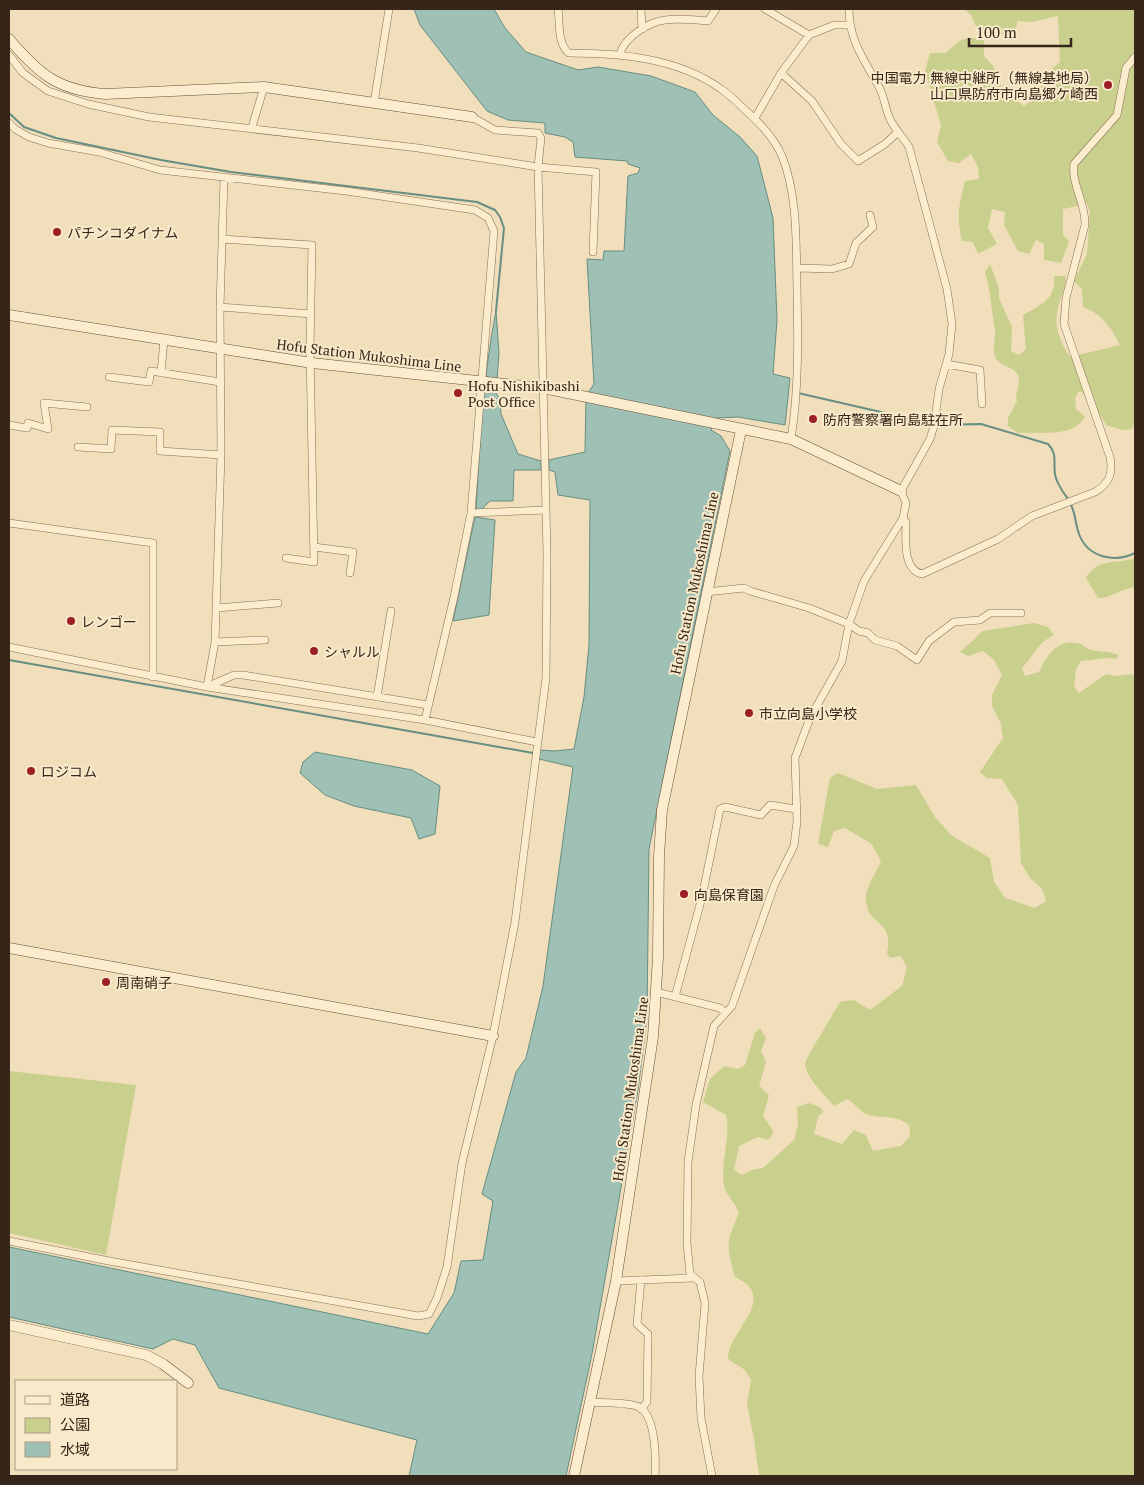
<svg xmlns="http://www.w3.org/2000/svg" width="1144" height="1485" font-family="'PT Serif','Noto Sans JP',serif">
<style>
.green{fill:#c9cf8d}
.water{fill:#9fc0b5;stroke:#668e83}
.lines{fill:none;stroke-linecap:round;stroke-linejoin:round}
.stream{stroke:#668e83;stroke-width:2}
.street-casing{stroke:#886d53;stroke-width:8}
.secondary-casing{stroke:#694e37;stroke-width:11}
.street{stroke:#fbeccd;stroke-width:7}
.secondary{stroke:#fbeccd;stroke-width:10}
.poi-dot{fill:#9b1f24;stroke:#f8e9ca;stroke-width:2}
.labels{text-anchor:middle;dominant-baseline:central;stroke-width:4;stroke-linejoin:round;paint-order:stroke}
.poi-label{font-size:14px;fill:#362619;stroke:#f8e9ca;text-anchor:start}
.street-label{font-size:14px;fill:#362619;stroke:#f8e9ca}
</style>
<rect width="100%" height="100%" fill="#f1deba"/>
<path class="green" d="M964,9h171v413l-3,7 -9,1 -17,-5 -5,-9 -10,-5 -5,-16 -7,-4 -4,7 1,11 9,8c-14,22 -45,14 -67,16l-10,-7v-8l9,-17c-3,-9 5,-17 1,-26 -5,-10 -20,-8 -23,-19 -3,-10 1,-19 0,-27 -4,-20 -4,-38 -10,-57l5,-8 9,24v10l13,29 -1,24 8,4 7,-6 -3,-34c18,-10 33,-16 31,-39h11c2,9 -1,14 -4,22 -9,24 -4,39 9,59l50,-12c-9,-18 -18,-31 -37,-38l-1,-18 -8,-8 13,-27 3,-42 -3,-8 -24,5v26l6,6 -8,22 -17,-3v-16l-8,-4 -7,14 -11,-3 -14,-26 1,-13 -13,-3 -4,19 9,16 -19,10 -5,-12 -11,-1c-6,-24 -3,-36 3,-60l14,-2 -1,-12 -7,-13 -12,9 -11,-2 -11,-19 4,-17 -16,-54 5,-18h16c14,-14 19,-18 38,-13v16l9,10 11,27 20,13 11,-7 10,-25 15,-12 -2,-46 -26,6 -14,-1 -4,14 -24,-1 -13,-5 -6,-14z
M1135,558v29c-14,1 -25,12 -37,11l-12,-20c12,-21 29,-13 49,-20z
M1034,623l14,4 6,8c-18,9 -19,19 -32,33l3,8 14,-4c7,-15 17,-33 38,-29 5,0 9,6 14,7 9,2 18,1 28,5l-3,4 -8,-1 -27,3 -5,8 -2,17 5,7 27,-19 9,2 17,-2 3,3v799h-376l-5,-37 -7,-35 4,-24 -6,-10 -17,-11c-1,-28 53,-61 7,-82 -9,-32 -9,-34 4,-64 -3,-10 -13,-18 -15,-27 -4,-24 7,-48 2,-71l-23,-13 7,-23 14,-13 14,3 7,-4 10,-32 5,-5 6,10 -5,13 5,11 -7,24 10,9 -6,21 11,16 -6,8 -10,-3 -19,9 -5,24 8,5 9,-5 12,-2 31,-28 4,-16 -1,-17 12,-4 12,5 2,4 -5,5 -4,17 28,10 12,-14 12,5 7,16 28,-5 9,-10 -1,-11c-16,-12 -26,-5 -43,-11 -7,-3 -11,-11 -19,-15l-13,7c-10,-12 -27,-27 -29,-42 0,-5 30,-53 35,-62l14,-2 16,10 32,-24 5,-19 -6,-11 -11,2 -3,-5c7,-34 -18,-26 -21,-51 -2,-12 10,-30 15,-40l-9,-18 -27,-16 -11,3 -6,16 -10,-3 12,-66 8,-5 39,16 39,-4 19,32 17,19 38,22 4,24 11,16 30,10 11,-7 -4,-12 -12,-11 -9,-15 -3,-58 -16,-26 -15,-1 -7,-6 23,-34 -2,-14 -9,-18v-11l10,-20 -8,-15 -11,-9 -15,5 -8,-4 23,-21z
M9,1071l127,14 -30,170 -97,-22z"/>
<path class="water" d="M414,9h80l11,19 21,24 52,18 20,-3 53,9 44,16 18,23 27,22 17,19 16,62 4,102 -4,54 17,4 -5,47 -47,-8 -23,1 -4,12 10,6 9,15 -81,398 -2,168 -9,73 -46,264 -26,122h-157l8,-36 -198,-52 -24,-43 -22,-6 -20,10 -144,-32v-70l419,87 26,-41 7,-32 22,-1 10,-59 -11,-7 34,-122 10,-14 17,-72 30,-219 -34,-8 1,-9 15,1 19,-2 10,-52 5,-52 1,-145 -32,-5 -3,-23 -6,-2v-10l36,-8 1,-56 8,-12 -7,-125 16,1 1,-9h20l4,-75 10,-3 2,-5 -12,-4 -1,-3 -52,-4 -2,-15 -8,-5 -20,-4v-10l-37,-3 -21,-9 -67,-86z
M496,311l3,42 -3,40 4,6 1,15 17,40 23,7v9h-27l-1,31h-23l-9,9 -5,-1c4,-66 7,-133 20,-198z
M475,517l20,3 -6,95 -36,6z
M315,752l97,18 28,16 -5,48 -16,5 -8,-21 -57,-12 -29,-11 -25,-22 3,-11z"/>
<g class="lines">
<path class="stream" d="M9,113l15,14 32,11 105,22 70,12 246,30 18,8 5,7 4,11 -8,83
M798,393l135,31
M937,425l44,-1 67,20c10,10 5,18 7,30 1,9 8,18 13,25
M1070,503c6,10 5,21 9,31 9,24 36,29 56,19
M9,660l524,93"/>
<g class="street-casing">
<path id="street" d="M558,9c2,12 -1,35 11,44 51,0 109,5 152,36 9,6 16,13 23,20 15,13 30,28 38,47 16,40 14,89 15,131 1,51 2,102 -6,152
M641,9l1,20
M765,9l44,26 25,-10h15
M620,54c4,-16 28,-32 45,-34 14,-2 29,0 43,1l8,-12
M9,55l14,18 25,18 40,13 61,13 269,31 120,19 58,5 -3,80
M781,73l31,28 29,43 17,17 27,-17 13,-12
M374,103l15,-94
M755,118l26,-45 28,-38
M9,123l6,6 14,8 19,6 51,9 61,18 186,21 129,19 13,8 6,13 -23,282 -17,84 -29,123
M252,127l12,-40
M222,239l90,6 -2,105 4,212 -28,-4
M797,268l35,1 17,-5 7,-21 17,-16 -3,-12
M220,307l91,7
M946,364l34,6 2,34
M161,373l3,-33
M109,377l40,5 2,-11 69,11
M9,425l18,3 1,-5 20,6 -4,-26 43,4
M78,447l33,2 1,-19 48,2v19l61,4
M471,513l74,-3
M903,518l3,4c0,15 -4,48 16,52l76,-35 34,-23 63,-24c15,-9 18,-19 15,-35l-46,-133 2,-26 19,-73c1,-22 -14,-41 -11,-61l43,-49 9,-47 9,-11
M9,523l144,20v134
M314,547l39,5 -3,21
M706,592l38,-4 6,3 59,17 40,16 10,7 9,2 7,7 22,6 20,14 12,-19 25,-19 26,-2 10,-7h31
M216,608l62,-5
M215,642l50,-2
M9,647l198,40 218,33 112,22
M209,686l25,-11h9l185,30
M207,687l8,-45 6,-187 -1,-148 4,-129
M377,697l14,-86
M656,992l64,16 5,4
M675,997l27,-100 18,-88 5,-2 36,8 9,-10 26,4
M9,1241l100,20 309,55 11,-2 8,-16 10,-31 15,-104 31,-127 22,-114 31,-244 1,-125 -9,-386 3,-29 -3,-5 -43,-3 -23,-13
M641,1280l-4,44 11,10 -1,68 -6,7
M616,1281l77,-3
M590,1402c12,1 42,0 51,6 15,12 15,51 14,68
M712,1476l-11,-58 -2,-42 6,-73 -5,-21 -10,-8 -3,-31 1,-81 8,-57 18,-79 18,-20 42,-120 20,-40 3,-25 -2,-63 15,-40 32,-57 7,-37 15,-43 39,-63 3,-15 -5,-12 29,-52 4,-13 5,-37 10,-35 3,-30 -5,-35 -38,-142c-6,-10 -14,-17 -19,-28 -5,-10 -5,-20 -10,-30 -14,-27 -31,-47 -31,-80"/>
</g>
<g class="secondary-casing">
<path id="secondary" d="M9,39c30,35 48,51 96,55l159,-7 208,30
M9,315l303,48 231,25 248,51 110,52
M9,948l484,88
M9,1325l137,30 17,9 25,19
M574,1476l42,-195 37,-244 5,-80 1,-101 3,-46 79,-380"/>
</g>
<use href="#street" class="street"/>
<use href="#secondary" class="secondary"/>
</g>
<g class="poi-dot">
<circle cx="1108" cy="85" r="5"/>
<circle cx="57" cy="232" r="5"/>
<circle cx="458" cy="393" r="5"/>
<circle cx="813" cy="419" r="5"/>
<circle cx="71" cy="621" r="5"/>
<circle cx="314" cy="651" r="5"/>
<circle cx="749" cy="713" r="5"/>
<circle cx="31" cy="771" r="5"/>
<circle cx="684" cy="894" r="5"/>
<circle cx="106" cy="982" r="5"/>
</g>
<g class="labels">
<g class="poi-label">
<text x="1098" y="77" text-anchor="end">中国電力 無線中継所（無線基地局）<tspan x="1098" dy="16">山口県防府市向島郷ケ崎西</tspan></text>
<text x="67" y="232">パチンコダイナム</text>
<text x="468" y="385">Hofu Nishikibashi<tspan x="468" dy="16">Post Office</tspan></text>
<text x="823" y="419">防府警察署向島駐在所</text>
<text x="81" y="621">レンゴー</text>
<text x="324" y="651">シャルル</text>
<text x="759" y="713">市立向島小学校</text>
<text x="41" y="771">ロジコム</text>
<text x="694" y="894">向島保育園</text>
<text x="116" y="982">周南硝子</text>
</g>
<g class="street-label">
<text transform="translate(369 355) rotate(7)">Hofu Station Mukoshima Line</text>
<text transform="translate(694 583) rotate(-78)">Hofu Station Mukoshima Line</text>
<text transform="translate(630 1089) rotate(-82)">Hofu Station Mukoshima Line</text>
</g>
</g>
<rect width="1144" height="1485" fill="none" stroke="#362619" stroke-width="20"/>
<rect x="15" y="1380" width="162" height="90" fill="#f8e9ca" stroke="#aa9b83"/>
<rect x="25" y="1396" width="25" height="8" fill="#fbeccd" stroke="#aa9b83"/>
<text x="60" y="1405" font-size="15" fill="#362619">道路</text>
<rect x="25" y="1418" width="25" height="15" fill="#c9cf8d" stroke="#aa9b83"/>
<text x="60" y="1430" font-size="15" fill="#362619">公園</text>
<rect x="25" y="1442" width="25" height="15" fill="#9fc0b5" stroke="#aa9b83"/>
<text x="60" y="1455" font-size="15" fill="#362619">水域</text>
<path d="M969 38v8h102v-8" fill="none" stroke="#362619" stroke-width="2.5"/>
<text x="976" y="38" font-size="15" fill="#362619" stroke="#f8e9ca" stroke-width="4" paint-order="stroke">100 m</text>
</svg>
